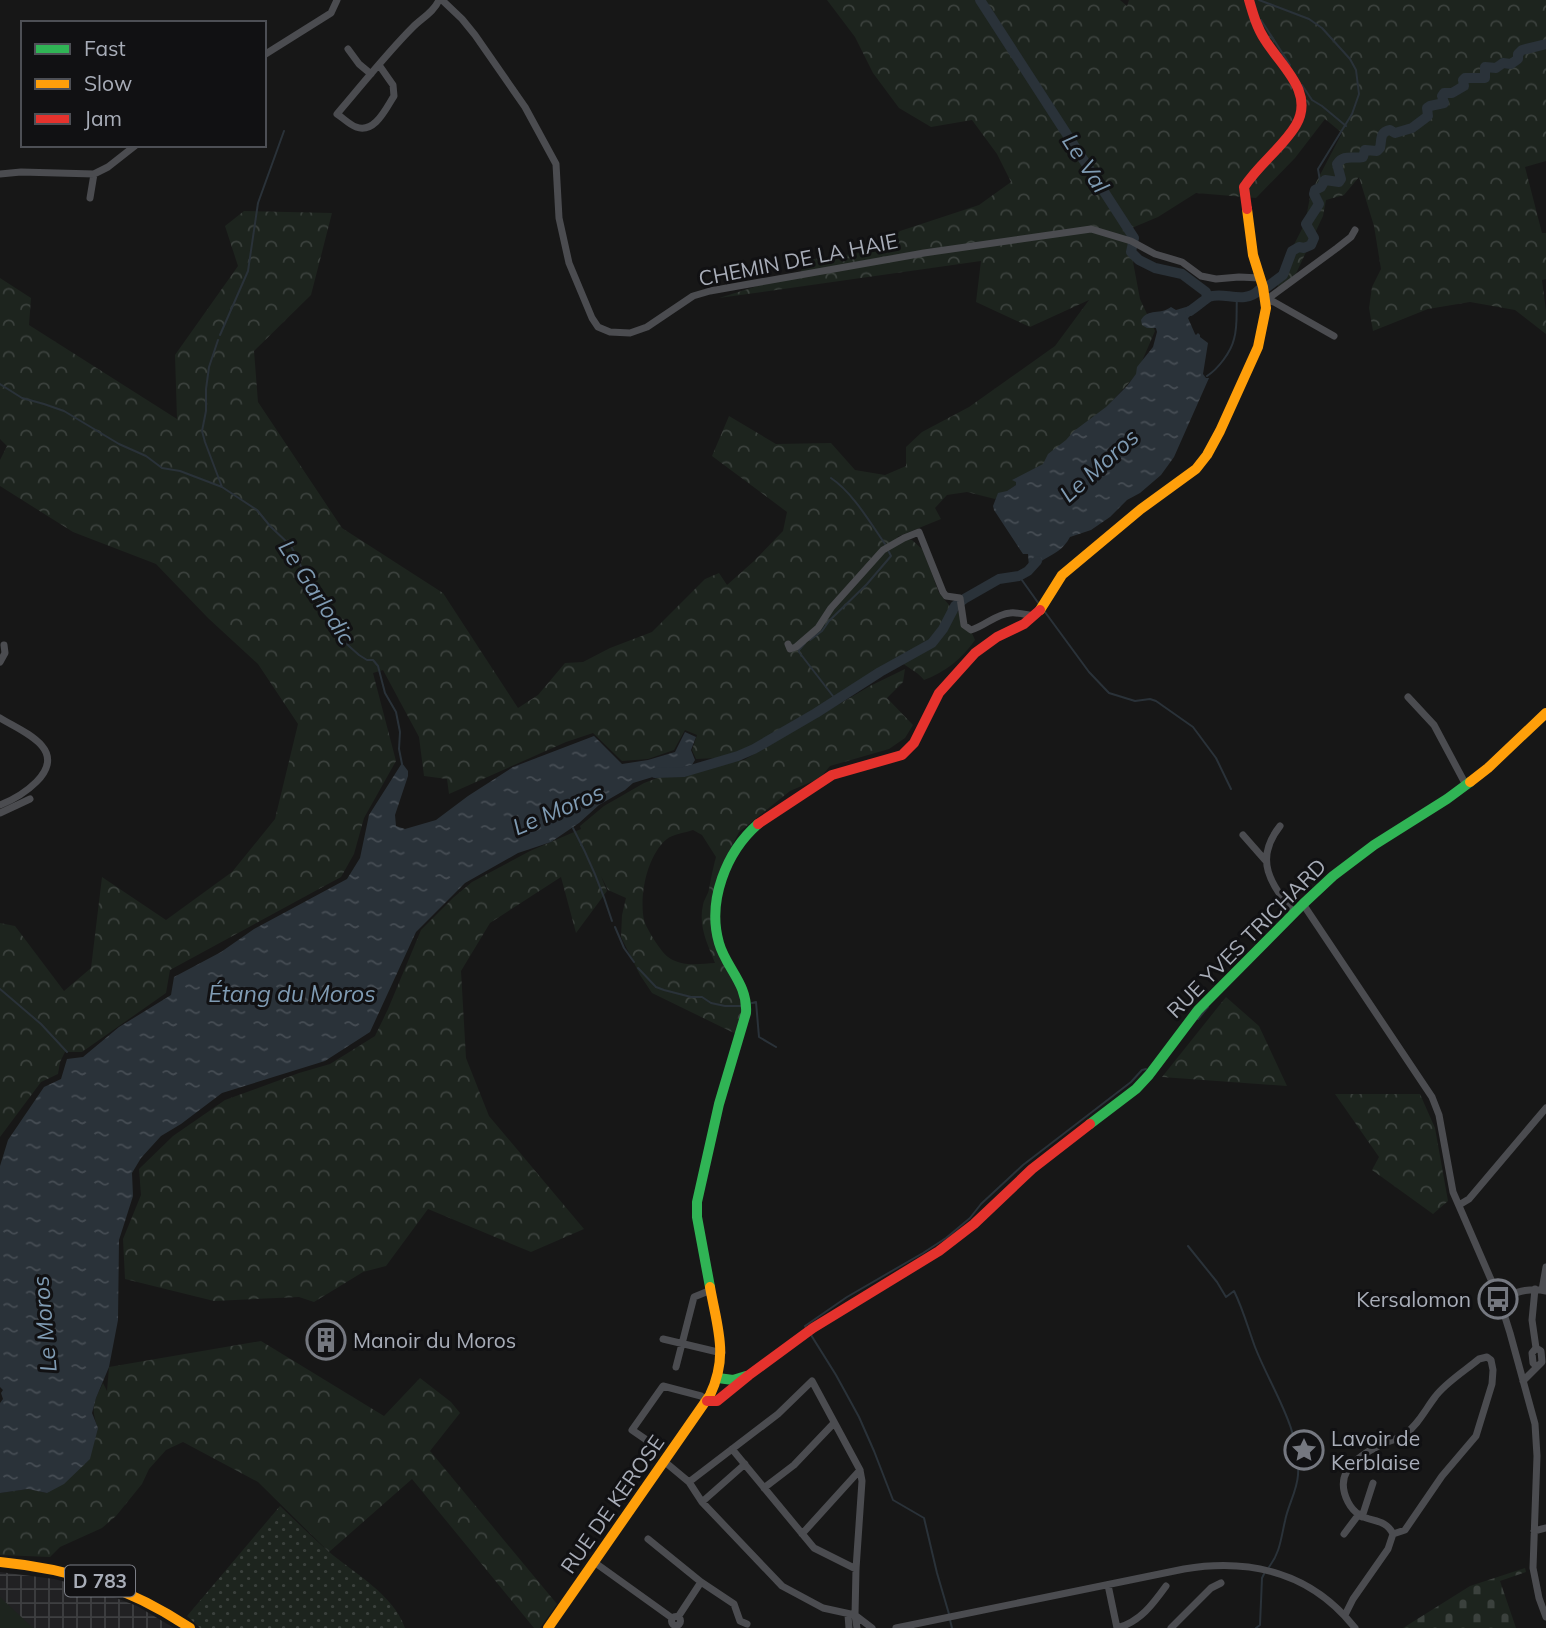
<svg xmlns="http://www.w3.org/2000/svg" width="1546" height="1628" font-family="Mulish,sans-serif">
<style>
.industrial{fill:url(#industrial-grid)}
.grass{fill:url(#grass-dots)}
.forest{fill:url(#forest-crowns);fill-rule:evenodd}
.cemetery{fill:url(#cemetery-stones)}
.garden{fill:#1d241e}
.water{fill:url(#water-ripples)}
.lines{fill:none;stroke-linecap:round;stroke-linejoin:round}
.stream{stroke:#2a3239;stroke-width:2}
.river{stroke:#2a3239;stroke-width:10}
.street{stroke:#4b4c50;stroke-width:7}
.fast{stroke:#30b455;stroke-width:10}
.slow{stroke:#ff9f0a;stroke-width:10}
.jam{stroke:#e5322d;stroke-width:10}
.labels{text-anchor:middle;dominant-baseline:central;stroke-width:6;stroke-linejoin:round;paint-order:stroke}
.shield{fill:#111113;stroke:#7b7e86;stroke-width:2}
.shield-label{font-size:19px;font-weight:bold;fill:#a8adb8}
.street-label{font-size:21px;fill:#a8adb8;stroke:#111113}
.poi-label{font-size:21px;fill:#a8adb8;stroke:#111113;text-anchor:start}
.water-label{font-size:23px;font-style:italic;fill:#7f9bb3;stroke:#111113}
</style>
<defs>
<pattern id="industrial-grid" width="8" height="8" patternUnits="userSpaceOnUse" patternTransform="scale(1.75)"><rect width="8" height="8" fill="#212123"/><path d="M0 4h8M4 0v8" fill="none" stroke="#3e3f41"/></pattern>
<pattern id="grass-dots" width="8" height="8" patternUnits="userSpaceOnUse" patternTransform="scale(1.75)"><rect width="8" height="8" fill="#1d241e"/><path d="M2 2h.1M6 6h.1" fill="none" stroke="#3b413d" stroke-width="1.8" stroke-linecap="round"/></pattern>
<pattern id="forest-crowns" width="20" height="18" patternUnits="userSpaceOnUse" patternTransform="scale(1.75)"><rect width="20" height="18" fill="#1d241e"/><path d="M2 6a3 3 0 1 1 6 0M12 15a3 3 0 1 1 6 0" fill="none" stroke="#3b413d"/></pattern>
<pattern id="cemetery-stones" width="16" height="16" patternUnits="userSpaceOnUse" patternTransform="scale(1.75)"><rect width="16" height="16" fill="#1d241e"/><path d="M2 7V4a2 2 0 0 1 4 0v3zM10 15v-3a2 2 0 0 1 4 0v3z" fill="#3b413d"/></pattern>
<pattern id="water-ripples" width="26" height="14" patternUnits="userSpaceOnUse" patternTransform="scale(1.75)"><rect width="26" height="14" fill="#2a3239"/><path d="M2 4q2-2 4 0t4 0M15 11q2-2 4 0t4 0" fill="none" stroke="#464d54"/></pattern>
</defs>
<rect width="100%" height="100%" fill="#171717"/>
<path class="industrial" d="M0,1572l54,7 39,10 44,17 37,22h-174z"/>
<path class="grass" d="M280,1506c16,15 32,31 48,45 26,22 66,44 77,77h-205l-13,-12z"/>
<path class="forest" d="M827,0h293l7,6 2,-6h417v161l-21,6 17,66h4v46l-4,1 4,31v23l-31,-24 -45,-8 -42,7 -55,22 -4,-23 3,-21 9,-18 -7,-43 -15,-49 -15,18 -18,5 -3,16 -31,66 -15,9 3,-19 25,-49 6,-31 31,-59 -17,-14 -30,39 -39,40 -60,-5 -38,24 -31,13 13,69 15,32 -19,44 -45,49 -46,42 -50,33 -28,-7 -20,3 -12,13 6,11 -44,18 15,3 11,10 16,43 15,18 7,2 5,7 9,20c-12,18 -31,33 -51,40 -7,-9 -18,-13 -27,-21l-54,39 -41,19 -25,18 -38,22 -43,2 -4,-9 5,-15 -12,-5 -11,20 -26,9 -26,2 -29,-28 -27,9 -117,52 -2,-15 -23,-3 -5,-39 -36,-67 -10,3 23,88 -32,57 -10,36 -13,23 -171,93 -4,23 -84,59h-17l-5,10 -2,12 -17,8 -41,55v-214l15,3 49,65 27,-23 11,-91 64,43 66,-48 43,-53 23,-95 -40,-60 -50,-46 -52,-54 -83,-32 -73,-46v-26l7,-14 -7,-7v-161l31,20 -2,27 148,94 -2,-64 63,-89 -13,-40 19,-15 88,2 -21,82 -57,56 4,51 84,126 101,65 75,115 20,-13 27,-32 18,-1 27,-14 42,-16 53,-53 14,-6 8,12 27,-24 29,-30 4,-19 -75,-56 17,-40 47,28 55,-1 24,27 30,5 21,-9v-19l16,-15 47,-25 86,-61 34,-46 -59,27 -54,-25 5,-41 -262,37 81,-25 7,-13 75,-10 18,-19 79,-26 32,-23 -14,-28 -25,-34 -41,7 -32,-19 -26,-35 -18,-36z
M905,669l-2,13 -16,16 26,27 -8,13 -16,11 -59,17 -10,12 -30,13 -51,41 -13,26 -14,61 35,82 -11,33 -84,-41 -12,-18 -19,-38 1,-22 4,-17 -18,-8 -7,-14 6,15 -31,42 -15,-56 -71,46 -29,48 5,87 23,58 95,113 -53,23 -103,-43 -42,57 -23,6 -49,30 -15,-5 -85,4 -89,-22 -2,-40 18,-44 -2,-26 34,-33 52,-36 74,-27 31,-9 45,-28 13,-27 33,-79 33,-33 18,-15 58,-31 51,-22 -1,-3 24,-20 40,-23 24,-9 36,-9 40,-5 126,-74zM693,830l9,5 14,22c-3,11 -5,21 -7,32 -1,6 -5,10 -6,16 -5,21 5,40 12,58 -15,1 -34,4 -47,-6 -7,-5 -22,-29 -24,-37 -5,-24 3,-65 23,-81 6,-5 18,-6 26,-9z
M1226,997l33,29 28,60 -125,-9z
M1335,1094h85l15,34 13,73 -15,13 -61,-44 7,-13z
M261,1341l123,75 36,-38 31,24 9,11 -30,38 127,153 -17,24h-6l-122,-149 -83,73 -71,-70 -75,-40 -17,8 -17,19 -7,15 -26,32 -14,12 -42,19 -10,10 -50,-2v-62l28,-4 19,4 51,-65c-8,-20 -4,-26 5,-45l4,8 2,-24z"/>
<path class="cemetery" d="M1525,1568l1,4 -26,9 16,47h-113l67,-42z"/>
<path class="garden" d="M0,1597l33,31h-33z"/>
<path class="water" d="M1196,304l5,1 1,3 -7,3 -7,7 7,16 1,1 2,-2 2,2v2l8,6 -5,31 3,4h3l-35,79 -13,18 -21,18 -13,7 -17,17 -19,13 -21,7c-7,13 -15,16 -27,23 -5,4 -8,8 -14,12l-2,-3 2,-2 -1,-13h-5l-29,-44 -1,-4 5,-13 9,-2 9,-6v-3l-4,-2 31,-16 5,-10 18,-14 8,-9 32,-24 21,-21 9,-12 1,-7 16,-20 4,-15 -1,-4h-9l-5,-3 -1,-5c7,-12 20,-5 30,-13l5,3z
M685,732l11,5 -5,13 4,10 -3,5 -59,18 -8,7 -26,15 -20,18 -28,19 -33,11 -53,30 -49,49 -46,100 -45,29 -103,32 -41,31 -20,12 -20,22 -9,15 1,23 -14,44 -1,80 -9,47 -13,31 -4,15 6,15 -8,31 -26,25 -17,9 -19,-4 -28,4v-90l3,-4 -2,-6 2,-3 -3,-3v-221l8,-26 36,-53 17,-8 6,-20 16,-2 36,-30 52,-32 3,-18 47,-25 33,-23 93,-50 13,-21 9,-43 33,-52 6,8v5l-13,39 1,11 9,3 31,-9 32,-24 45,-29 81,-31 28,28 26,-4 27,-8z"/>
<g class="lines">
<path class="stream" d="M1259,0l50,19 13,9 28,31 6,11 3,24 -7,20 -34,55 3,18
M1261,20l29,45
M1302,85l10,15 10,6 24,20
M220,335l28,-64 10,-68 26,-72
M218,340l-9,27 -3,22v22l-4,20 3,11 17,45
M1207,376c11,-7 24,-24 27,-37 4,-13 2,-29 3,-42
M0,384l22,14 22,6 20,7 55,33 27,12 16,12 18,3 42,16 35,23 13,16 21,20 29,59 10,17 11,17 18,16 8,5h6l5,6 7,27 11,19 4,20 -1,17 3,15
M831,478c22,15 38,43 54,66
M1019,576l20,28
M1045,612l44,60 20,21 26,8 15,-2 6,2 37,26 23,31 15,31
M810,640l12,-9 7,-10 38,-37 24,-28 -2,-4
M805,643l-6,7v2l37,48
M573,828c16,30 29,61 39,93
M615,927l9,21 10,14
M638,968l18,19 8,3 27,7h11l9,6 14,3h17
M0,989l41,35 26,28
M752,1003l4,-1 3,35 17,10
M1198,1019l10,-12
M1188,1246l29,36 9,15 8,-6c9,18 14,37 21,56 16,41 46,82 43,128 -1,16 -10,30 -13,46 -4,17 -5,32 -16,46
M806,1328l-1,-2 42,-29 76,-44 23,-15 24,-20 11,-14 42,-39 108,-83 11,-12 4,-1
M811,1335l25,40 23,42 15,34 19,49 31,18 13,55 12,41
M950,1620l2,8
M1256,1628l4,-3 2,-47 2,-4"/>
<path class="river" d="M980,0l154,238 -3,14 8,8 16,8 27,6 24,18 1,6
M1267,287l16,-12 9,-24 7,-4 5,1 7,-3 3,-7 -8,-14 13,-20 -5,-10 1,-4 6,-3 4,-7 14,2 2,-3 -4,-15c7,-10 15,-5 26,-7l2,-7 12,1 3,-3c2,-8 -1,-16 10,-18l5,3 17,-5 16,-12 -1,-8 3,-2 14,-3 -2,-7 2,-3h8l12,-7 -1,-6 2,-2h20v-11l11,1 7,-5 8,1 7,-5v-5l4,-4 24,-6
M1190,311c6,-4 14,-11 19,-14 14,-6 36,8 50,-7
M655,773l29,-1 54,-16 16,-7 62,-36 64,-41 52,-29 11,-14 12,-23 9,-7 35,-20 20,-3 9,-5 9,-10"/>
<path class="street" d="M442,0l20,19 13,16 50,72 31,57 3,54 10,45 23,55 6,9 12,5 20,1 17,-6 46,-31 17,-5 214,-38 167,-24 40,12 24,13 27,8 19,14 15,3 23,-2 21,1
M348,49l11,15 12,10
M264,55l67,-42 6,-13
M379,65l14,20 1,11c-8,12 -19,38 -38,31 -6,-2 -13,-9 -19,-13 25,-29 49,-60 76,-87 9,-9 21,-15 26,-27
M0,174l21,-2 73,2 14,-7 28,-22
M90,198l4,-24
M1266,300l71,-52 14,-11 4,-7
M1266,300l8,2 60,34
M788,644l2,5 6,-2 22,-19 13,-20 52,-58 21,-12 15,-6 24,60 3,4 14,2 4,27 7,5c14,-4 25,-16 39,-17 8,-1 17,2 24,3
M0,662l5,-9 -1,-8
M1408,697l26,28 32,60
M0,718c13,8 32,16 42,28 21,25 -22,51 -42,59
M0,813l30,-14
M1280,826c-27,34 -9,58 14,87
M1243,835l22,25
M1303,904l129,193 7,18 14,77 46,106 11,35 25,91 2,32 -4,112 6,30 7,19
M1459,1205l10,-6 77,-91
M1542,1290l4,-23
M1499,1298c16,-5 30,-11 47,-7
M663,1339l59,14
M1536,1348l-4,5 1,10 4,4
M676,1367l18,-70 17,-7
M1523,1381l19,-19 -1,-11 -5,-3 -4,-28 3,-31
M648,1441l-16,-11 31,-44 38,10 6,5
M732,1449l82,99 42,21
M665,1462l24,20 13,20 80,84 41,22 32,7 17,13
M689,1482l89,-68 34,-33 48,89 2,11 -6,88 -1,46 2,13
M764,1488l30,-23 40,-42
M702,1502l43,-38
M1362,1517l11,-34
M1534,1531l12,-3
M802,1534l58,-64
M1344,1534l15,-20
M648,1539l53,43
M594,1562l78,56
M1108,1585l9,43c23,-6 36,-24 49,-42
M848,1615l1,13
M1345,1615l8,-16 35,-50 5,-15 12,-4 37,-54 34,-40 16,-52 1,-14 -2,-10 -4,-3 -8,2c-13,11 -34,24 -44,38 -10,13 -17,28 -30,37 -8,6 -17,7 -25,11 -12,6 -26,15 -33,26 -6,10 -4,21 1,31 13,25 35,11 45,32
M671.5 1621a4.5 4.5 0 1 1 9 0a4.5 4.5 0 1 1-9 0Z
M678,1617l23,-35 33,22 6,17 7,3
M896,1628l288,-59c67,-11 128,4 171,59
M1171,1628l40,-40 10,-5"/>
<path class="fast" d="M1090,1124l46,-35 13,-14 49,-65 105,-106 30,-28 41,-31 73,-46 23,-17
M710,1287l-13,-70v-15l22,-98 27,-91c2,-29 -20,-45 -27,-70 -12,-42 7,-91 39,-119
M718,1378l15,2 13,-4"/>
<path class="slow" d="M1040,610l22,-35 79,-66 55,-40 11,-14 13,-24 38,-84 8,-39 -3,-21 -10,-32 -6,-46
M1470,782l18,-14 58,-55
M0,1562c72,7 130,26 190,66
M548,1628l162,-233c19,-40 7,-68 0,-108"/>
<path class="jam" d="M1247,209l-3,-22c15,-23 39,-40 52,-62 19,-33 -15,-59 -31,-85 -8,-12 -12,-26 -16,-40
M758,824l74,-49 70,-20 12,-12 25,-50 36,-40 22,-16 27,-13 16,-14
M707,1401h10l32,-26 64,-47 126,-77 35,-27 58,-55 58,-45"/>
</g>
<defs>
<g id="bus-ring" transform="scale(2.0125)"><circle r="9.5" fill="#111113" stroke="#757880" stroke-width="1.5"/><path d="M-5-6H5V4H4V6H2V4H-2V6H-4V4H-5ZM-3.5-4V0h7V-4ZM-3.5 1.2v1.5H-2V1.2ZM2 1.2v1.5H3.5V1.2Z" fill="#757880"/></g>
<g id="building-ring" transform="scale(2.0125)"><circle r="9.5" fill="#111113" stroke="#757880" stroke-width="1.5"/><path d="M-4-6H4V6H1V3H-1V6H-4ZM-2.5-4.3h1.7v1.8h-1.7ZM.8-4.3h1.7v1.8H.8ZM-2.5-1h1.7V.8h-1.7ZM.8-1h1.7V.8H.8Z" fill="#757880"/></g>
<g id="sight-ring" transform="scale(2.0125)"><circle r="9.5" fill="#111113" stroke="#757880" stroke-width="1.5"/><path d="M0-6L1.8-2.2L6-1.7L2.9 1.2L3.7 5.4L0 3.3L-3.7 5.4L-2.9 1.2L-6-1.7L-1.8-2.2Z" fill="#757880"/></g>
</defs>
<g fill-rule="evenodd">
<use href="#bus-ring" x="1498" y="1299"/>
<use href="#building-ring" x="326" y="1340"/>
<use href="#sight-ring" x="1304" y="1450"/>
</g>
<g class="labels">
<rect class="shield" x="65" y="1565.5" width="70" height="31" rx="5"/>
<g class="shield-label">
<text x="100" y="1581">D 783</text>
</g>
<g class="street-label">
<text transform="translate(798 259) rotate(-11)">CHEMIN DE LA HAIE</text>
<text transform="translate(1246 938) rotate(-45)">RUE YVES TRICHARD</text>
<text transform="translate(612 1504) rotate(-55)">RUE DE KEROSE</text>
</g>
<g class="poi-label">
<text x="1471" y="1299" text-anchor="end">Kersalomon</text>
<text x="353" y="1340">Manoir du Moros</text>
<text x="1331" y="1438">Lavoir de<tspan x="1331" dy="24">Kerblaise</tspan></text>
</g>
<g class="water-label">
<text transform="translate(1086 163) rotate(57)">Le Val</text>
<text transform="translate(1099 465) rotate(-42)">Le Moros</text>
<text transform="translate(317 592) rotate(57)">Le Garlodic</text>
<text transform="translate(558 809) rotate(-23)">Le Moros</text>
<text x="292" y="993">Étang du Moros</text>
<text transform="translate(44 1324) rotate(-95)">Le Moros</text>
</g>
</g>
<rect x="21" y="21" width="245" height="126" fill="#111113" stroke="#4d4f55" stroke-width="2"/>
<rect x="35" y="44" width="35" height="10" fill="#30b455" stroke="#4d4f55" stroke-width="2"/>
<text x="84" y="56" font-size="21" fill="#a8adb8">Fast</text>
<rect x="35" y="79" width="35" height="10" fill="#ff9f0a" stroke="#4d4f55" stroke-width="2"/>
<text x="84" y="91" font-size="21" fill="#a8adb8">Slow</text>
<rect x="35" y="114" width="35" height="10" fill="#e5322d" stroke="#4d4f55" stroke-width="2"/>
<text x="84" y="126" font-size="21" fill="#a8adb8">Jam</text>
</svg>
